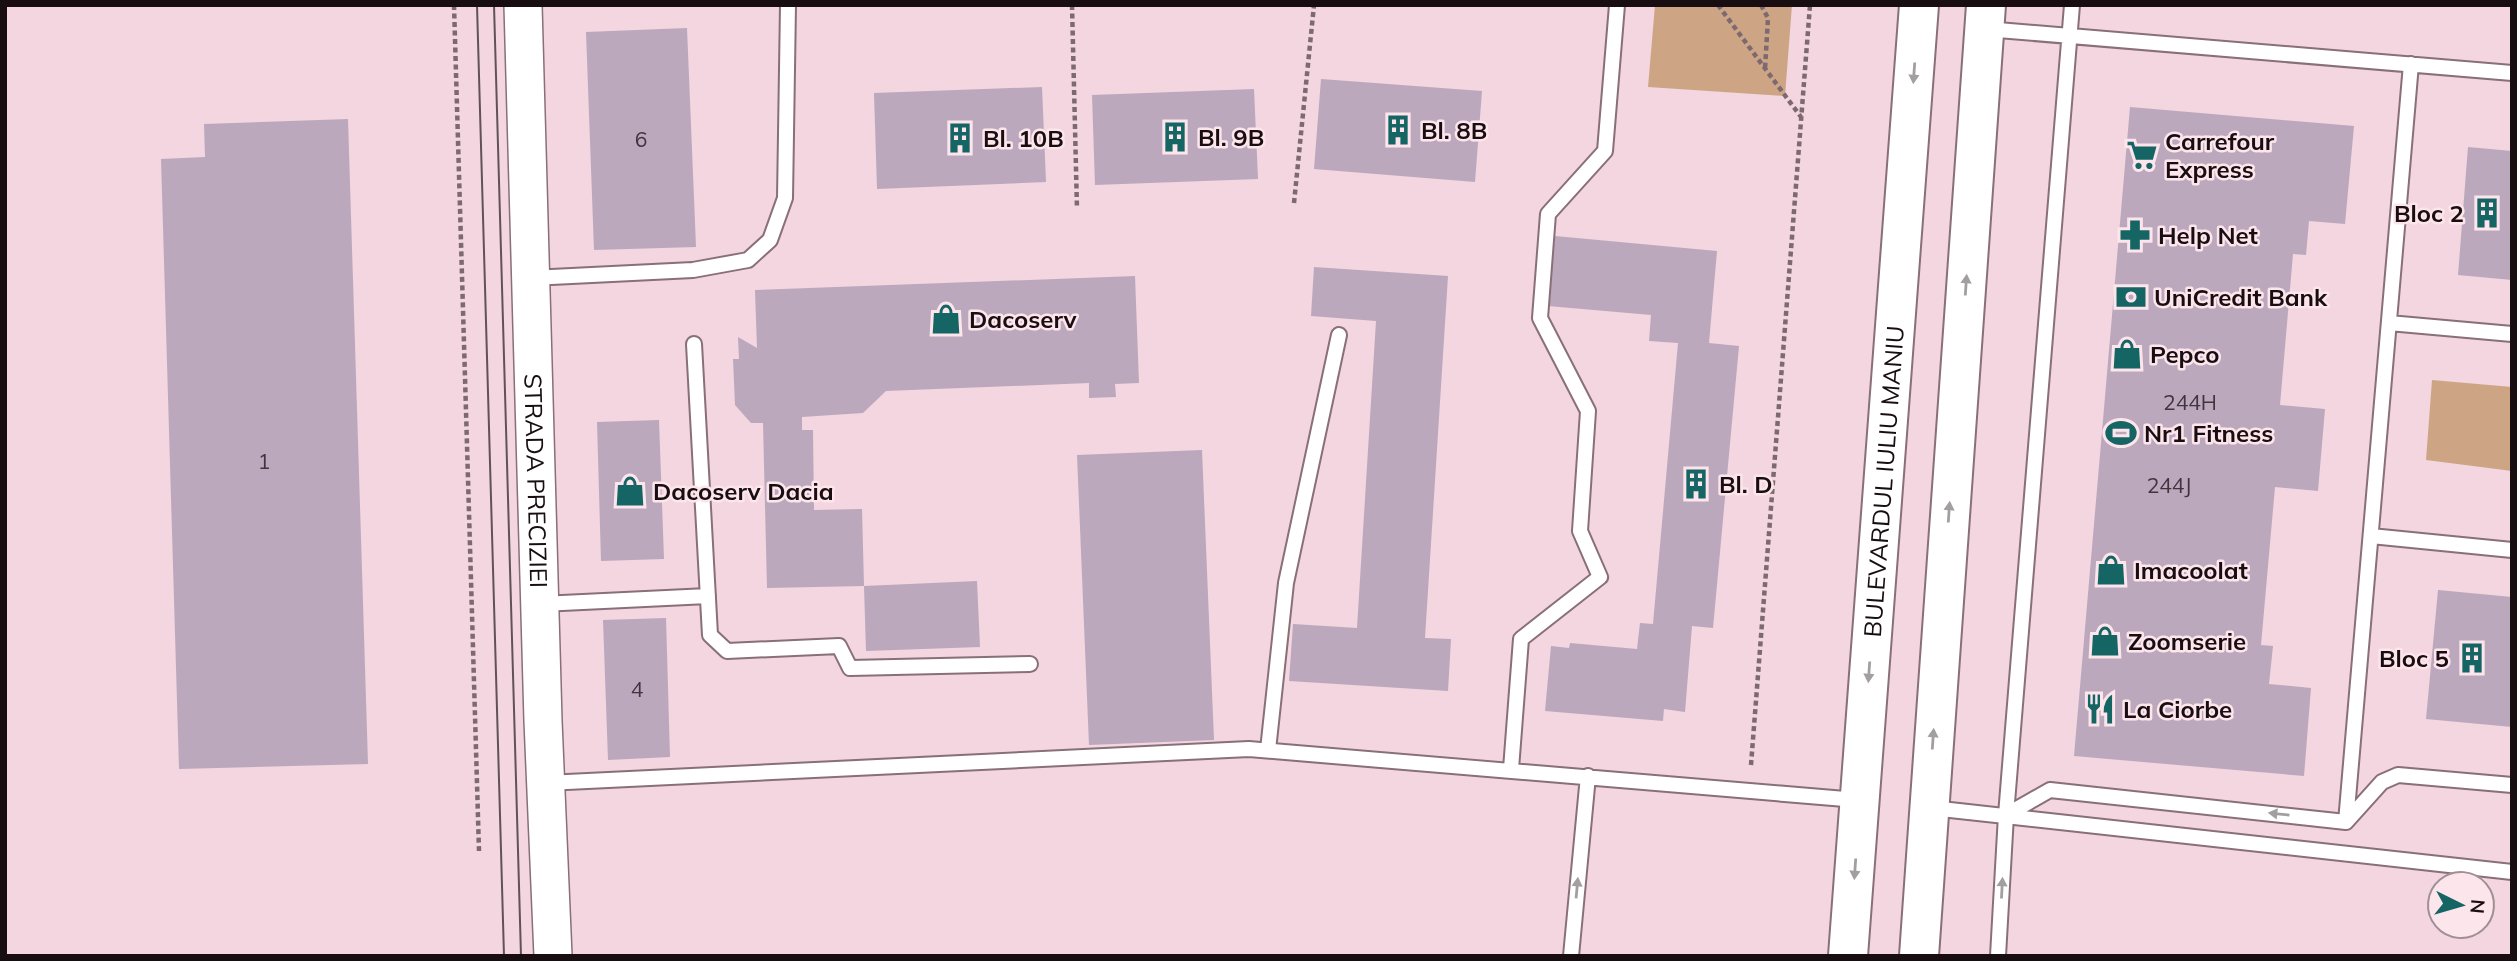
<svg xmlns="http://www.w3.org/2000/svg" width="2517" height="961" font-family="Mulish,sans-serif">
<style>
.green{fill:#cda585}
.building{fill:#bba8bd}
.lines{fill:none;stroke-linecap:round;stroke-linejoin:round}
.service-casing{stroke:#896f77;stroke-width:18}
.tertiary-casing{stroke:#896f77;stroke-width:40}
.primary-casing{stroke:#896f77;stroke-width:42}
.path{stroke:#7d6a70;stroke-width:4.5;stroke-dasharray:5 3.5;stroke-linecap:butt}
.service{stroke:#fff;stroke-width:14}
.tertiary{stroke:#fff;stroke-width:37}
.primary{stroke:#fff;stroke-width:38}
.tram{stroke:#625258;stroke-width:2}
.oneway{fill:#a39fa0}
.labels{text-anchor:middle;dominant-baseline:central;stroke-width:5;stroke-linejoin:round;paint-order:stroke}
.number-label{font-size:21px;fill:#41343d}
.poi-label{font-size:24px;font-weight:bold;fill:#180e12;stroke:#fde5ec;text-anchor:start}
.street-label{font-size:24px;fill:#180e12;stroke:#fde5ec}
</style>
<rect width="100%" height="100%" fill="#f3d6df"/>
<path class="green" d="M1655,5h137l-7,91 -137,-9z
M2432,380l80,7v84l-86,-11z"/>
<path class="building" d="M687,28l9,219 -102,3 -8,-218z
M1321,79l161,12 -7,91 -161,-13z
M1042,87l4,95 -169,7 -3,-96z
M1254,89l4,90 -163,6 -3,-90z
M2130,107l224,19 -9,98 -36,-3 -3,34 -13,-1 -13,151 45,4 -7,82 -43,-4 -14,158 12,1 -4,38 42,4 -7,88 -230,-20z
M348,119l20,645 -189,5 -18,-610 44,-2 -1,-33z
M2468,147l44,4v129l-54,-5z
M1555,236l162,15 -8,92 30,3 -26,282 -21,-2 -7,86 -21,-3 -1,12 -118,-10 6,-65 18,2 1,-5 67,6 3,-26 13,1 25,-281 -29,-2 2,-26 -103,-9z
M1314,267l134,9 -23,362 26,1 -3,52 -159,-10 4,-57 64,4 19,-307 -65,-5z
M1135,276l4,107 -24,1 1,13 -27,1v-15l-203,8 -23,22 -61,4v13h11l1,80 48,-1 2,77 -97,2 -4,-165h-12l-16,-18 -2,-46h6l-1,-22 19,11 -2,-58z
M659,420l5,139 -63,2 -4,-139z
M1202,450l12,290 -125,5 -12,-290z
M977,581l3,66 -114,4 -2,-65z
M2438,590l74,7v130l-86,-8z
M666,618l4,139 -62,3 -5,-140z"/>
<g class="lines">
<g class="service-casing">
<path id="service" d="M1986,29l526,44
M531,278l162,-8 55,-10 22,-20 15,-42 3,-193
M2389,323l123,11
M694,344l16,291 17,16 112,-5 11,22 180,-4
M2371,536l141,14
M541,604l167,-8
M1268,750l18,-167 53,-248
M1511,769l10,-130 79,-62 -20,-46 8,-120 -48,-93 8,-104 57,-63 12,-146
M546,783l703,-34 608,51
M1932,808l580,64
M2006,815l44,-25 296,32
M2346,822l65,-758
M2346,822l36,-40 16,-7 114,10
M1571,956l17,-180
M1998,956l8,-141 66,-810"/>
</g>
<g class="tertiary-casing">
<g id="tertiary">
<path id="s1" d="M523,5l20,716 10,235"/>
</g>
</g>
<g class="primary-casing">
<g id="primary">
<path id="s2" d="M1848,956l71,-951"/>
<path d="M1919,956l67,-951"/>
</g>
</g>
<path class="path" d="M454,5l25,846
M1072,5l5,204
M1718,5l83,112
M1761,5l7,13 -3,51
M1294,203l20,-198
M1751,765l59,-760"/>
<use href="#service" class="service"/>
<use href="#tertiary" class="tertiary"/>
<use href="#primary" class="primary"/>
<path class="tram" d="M477,5l27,951
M494,5l27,951"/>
</g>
<defs><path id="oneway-solid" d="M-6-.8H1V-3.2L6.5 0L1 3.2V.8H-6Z" transform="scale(1.75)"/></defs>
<g class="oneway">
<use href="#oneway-solid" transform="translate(1914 73) rotate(94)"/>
<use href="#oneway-solid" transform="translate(1966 285) rotate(-86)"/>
<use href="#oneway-solid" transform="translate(1949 512) rotate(-86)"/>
<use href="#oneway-solid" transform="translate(1869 672) rotate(94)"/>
<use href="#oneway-solid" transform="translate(1933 739) rotate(-86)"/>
<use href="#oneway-solid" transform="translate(2279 814) rotate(-174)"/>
<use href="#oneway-solid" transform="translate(1855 869) rotate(94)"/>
<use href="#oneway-solid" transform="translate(1577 888) rotate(-85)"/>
<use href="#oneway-solid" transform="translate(2002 888) rotate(-87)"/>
</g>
<defs>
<g id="building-bare" transform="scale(2.415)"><path d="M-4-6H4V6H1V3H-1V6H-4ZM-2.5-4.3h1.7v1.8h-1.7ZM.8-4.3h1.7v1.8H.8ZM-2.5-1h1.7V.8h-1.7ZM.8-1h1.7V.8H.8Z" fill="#166565" stroke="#fde5ec" stroke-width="2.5" paint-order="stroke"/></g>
<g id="supermarket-bare" transform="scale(2.415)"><path d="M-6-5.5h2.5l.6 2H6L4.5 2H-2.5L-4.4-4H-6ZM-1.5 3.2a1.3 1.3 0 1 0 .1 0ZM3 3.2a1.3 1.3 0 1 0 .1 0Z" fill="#166565" stroke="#fde5ec" stroke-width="2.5" paint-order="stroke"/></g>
<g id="pharmacy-bare" transform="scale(2.415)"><path d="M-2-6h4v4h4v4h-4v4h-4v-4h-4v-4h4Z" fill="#166565" stroke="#fde5ec" stroke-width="2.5" paint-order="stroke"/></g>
<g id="bank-bare" transform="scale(2.415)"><path d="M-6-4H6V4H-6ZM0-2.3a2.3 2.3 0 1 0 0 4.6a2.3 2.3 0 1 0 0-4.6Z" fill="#166565" stroke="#fde5ec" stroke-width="2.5" paint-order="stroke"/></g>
<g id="shop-bare" transform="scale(2.415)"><path d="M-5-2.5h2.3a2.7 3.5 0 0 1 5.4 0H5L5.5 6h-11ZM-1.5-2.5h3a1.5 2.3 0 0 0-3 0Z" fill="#166565" stroke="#fde5ec" stroke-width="2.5" paint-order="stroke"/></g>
<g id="stadium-bare" transform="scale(2.415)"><path d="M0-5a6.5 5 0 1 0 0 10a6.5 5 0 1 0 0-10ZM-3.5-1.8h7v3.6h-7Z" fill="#166565" stroke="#fde5ec" stroke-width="2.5" paint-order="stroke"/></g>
<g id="restaurant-bare" transform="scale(2.415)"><path d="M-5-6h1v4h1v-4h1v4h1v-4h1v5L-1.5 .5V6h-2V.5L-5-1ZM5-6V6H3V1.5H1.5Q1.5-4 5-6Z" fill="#166565" stroke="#fde5ec" stroke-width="2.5" paint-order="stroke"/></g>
</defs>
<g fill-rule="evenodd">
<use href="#building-bare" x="1398" y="130"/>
<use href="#building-bare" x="1175" y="137"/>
<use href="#building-bare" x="960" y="138"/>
<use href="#supermarket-bare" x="2142" y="155"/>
<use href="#building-bare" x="2487" y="213"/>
<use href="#pharmacy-bare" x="2135" y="235"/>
<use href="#bank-bare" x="2131" y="297"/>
<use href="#shop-bare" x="946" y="319"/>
<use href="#shop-bare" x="2127" y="354"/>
<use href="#stadium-bare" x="2121" y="433"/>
<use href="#building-bare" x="1696" y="484"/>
<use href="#shop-bare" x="630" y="491"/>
<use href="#shop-bare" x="2111" y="570"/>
<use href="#shop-bare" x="2105" y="641"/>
<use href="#building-bare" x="2472" y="658"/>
<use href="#restaurant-bare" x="2100" y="709"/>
</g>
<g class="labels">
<g class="number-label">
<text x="641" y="139">6</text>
<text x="2190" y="402">244H</text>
<text x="264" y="461">1</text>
<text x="2169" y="485">244J</text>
<text x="637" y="689">4</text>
</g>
<g class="poi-label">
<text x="1421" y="130">Bl. 8B</text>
<text x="1198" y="137">Bl. 9B</text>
<text x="983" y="138">Bl. 10B</text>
<text x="2165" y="141">Carrefour<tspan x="2165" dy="28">Express</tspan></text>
<text x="2464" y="213" text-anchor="end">Bloc 2</text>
<text x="2158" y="235">Help Net</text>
<text x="2154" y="297">UniCredit Bank</text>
<text x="969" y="319">Dacoserv</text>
<text x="2150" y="354">Pepco</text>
<text x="2144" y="433">Nr1 Fitness</text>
<text x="1719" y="484">Bl. D</text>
<text x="653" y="491">Dacoserv Dacia</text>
<text x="2134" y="570">Imacoolat</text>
<text x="2128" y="641">Zoomserie</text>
<text x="2449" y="658" text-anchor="end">Bloc 5</text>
<text x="2123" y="709">La Ciorbe</text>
</g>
<g class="street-label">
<text stroke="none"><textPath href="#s1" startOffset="476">STRADA PRECIZIEI</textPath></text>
<text stroke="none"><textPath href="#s2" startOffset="476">BULEVARDUL IULIU MANIU</textPath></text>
</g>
</g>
<rect width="2517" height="961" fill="none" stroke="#180e12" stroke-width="14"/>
<g transform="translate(2461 905) rotate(95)"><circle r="33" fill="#fde5ec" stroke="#a18f95" stroke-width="2"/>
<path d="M0-5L12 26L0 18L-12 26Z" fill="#166565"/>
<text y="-10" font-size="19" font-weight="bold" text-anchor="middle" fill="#180e12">N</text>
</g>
</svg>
